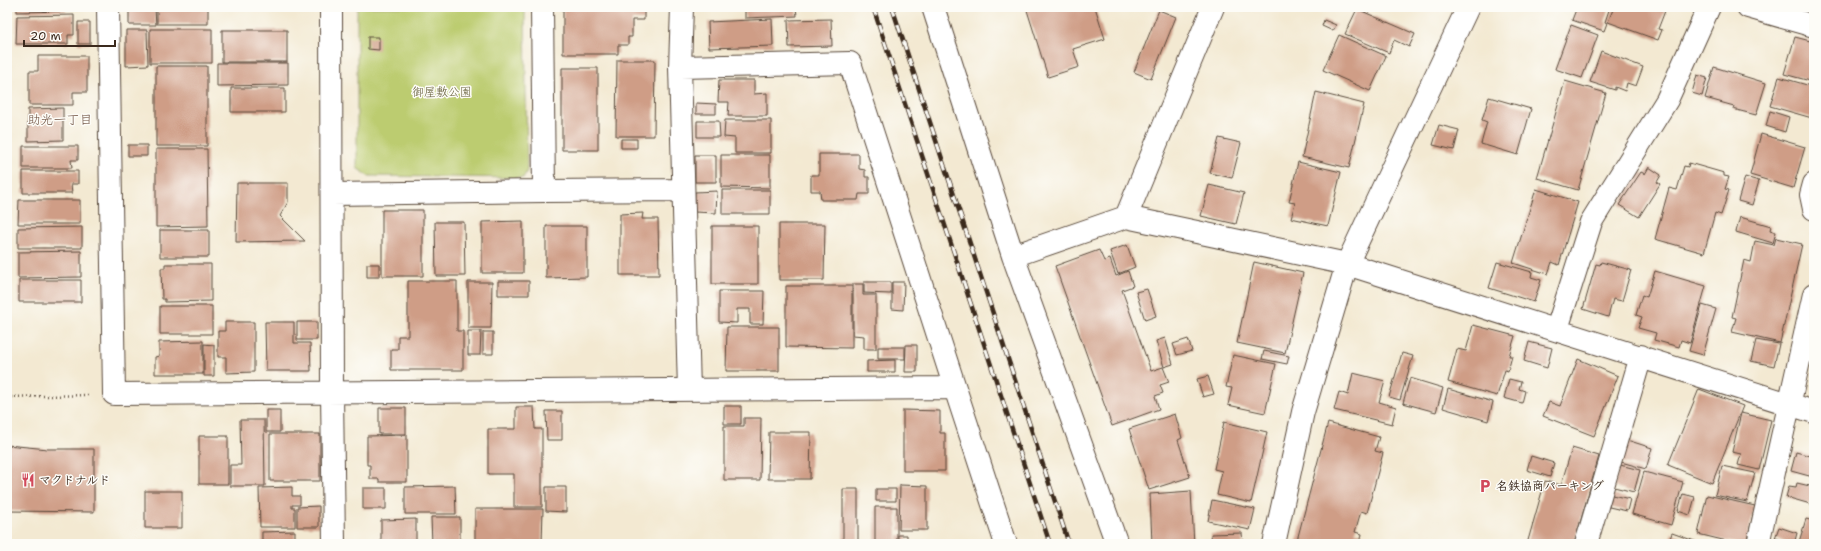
<svg xmlns="http://www.w3.org/2000/svg" width="1821" height="551" font-family="'Shantell Sans','Klee One',sans-serif">
<style>
.green{fill:#bccc6f;stroke:#7c7b46}
.building{fill:#cf9d86}
.lines{fill:none;stroke-linecap:round;stroke-linejoin:round}
.minor-casing{stroke:#574739;stroke-width:24}
.path{stroke:#574739;stroke-width:2.5;stroke-dasharray:1 3;stroke-linecap:butt}
.minor{stroke:#fff;stroke-width:22}
.rail-casing{stroke:#3b2a1e;stroke-width:4.5}
.rail{stroke:#fdfcf7;stroke-width:3;stroke-dasharray:9;stroke-linecap:butt}
.labels{text-anchor:middle;dominant-baseline:central;stroke-width:3;stroke-linejoin:round;paint-order:stroke}
.park-label{font-size:12px;fill:#625b36;stroke:#fdfcf7}
.poi-label{font-size:12px;font-weight:bold;fill:#3b2a1e;stroke:#fdfcf7;text-anchor:start}
.neighbourhood-label{font-size:13px;fill:#6f5242;stroke:#fdfcf7}
</style>
<rect width="100%" height="100%" fill="#fdfcf7"/>
<filter id="ink" filterUnits="userSpaceOnUse"><feTurbulence type="fractalNoise" baseFrequency=".025" numOctaves="2"/><feDisplacementMap in="SourceGraphic" scale="8" xChannelSelector="R" yChannelSelector="G"/><feConvolveMatrix kernelMatrix="1 2 1 2 8 2 1 2 1" color-interpolation-filters="sRGB"/></filter>
<filter id="wash" filterUnits="userSpaceOnUse"><feTurbulence type="fractalNoise" baseFrequency=".012" numOctaves="4" result="noise"/><feDisplacementMap in="SourceGraphic" scale="16" xChannelSelector="R" yChannelSelector="G"/><feGaussianBlur stdDeviation="0.9" result="paint"/><feColorMatrix in="noise" values="0 0 0 0 0 0 0 0 0 0 0 0 0 0 0 0 0 1.4 0 .05"/><feComposite in="paint" operator="in"/></filter>
<g filter="url(#wash)">
<rect width="100%" height="100%" fill="#f3e9d2"/>
<path class="green" d="M357,7h168l2,164 -4,7 -155,-2 -11,-8z"/>
<g id="blocks">
<path class="building" d="M17,7h49v4l-49,1z
M76,7h14v2h-14z
M157,7h51v17h-51z
M563,7h81v13h-12v17h-4v8h-10v9h-55z
M745,7h51l1,9 -52,2z
M1026,7h69l10,32 -32,10 6,18 -31,10z
M1577,7h33l-5,15 2,1 -3,8 -32,-11z
M1614,7l3,2 1,-2h35l12,4 -7,18 4,1 -4,10 -50,-18z
M129,9h26l1,16h-27z
M1357,9l58,25 -6,13 -15,-7 -5,13 -44,-19z
M1159,10l17,7 -25,62 -17,-7z
M74,15v20h-6v9h-52l1,-28z
M772,19l1,27 -64,2 -1,-26z
M831,19l1,27 -43,1 -1,-27z
M1324,20l12,5 -3,6 -11,-5z
M78,22h12v22h-12z
M1571,25l27,10 -16,43 -27,-9z
M150,29h62v34h-62z
M126,30h21l1,35 -22,1z
M222,30h65v32h-65z
M1339,35l47,21 -16,35 -47,-21z
M368,37h11v13l-11,-1z
M1795,37l19,5v40l-30,-8z
M1601,51l42,16 -7,19 -9,-3 -2,8 -10,-4v3l-25,-8z
M38,56h49v36h-14v13h-44v-34h9z
M617,60h38l-1,76h-38z
M217,63h71v22l-71,1z
M156,66h51v80h-51z
M1714,67l52,16 -10,32 -23,-6 1,-3 -29,-8z
M562,68h36v82h-36z
M1697,75l10,3 -5,18 -10,-3z
M1779,77l35,10v25l-2,6 -42,-12z
M719,80h35v14l13,-1v23h-39l1,-14h-11z
M1565,81l41,12 -28,97 -41,-12z
M231,88h54v24h-54z
M1316,92l48,12 -15,64 -47,-11z
M1489,97l42,12 -13,46 -37,-11 6,-22 -5,-2z
M696,103l20,1v10h-20z
M63,108v32l-35,1v-32z
M1770,111l19,6 -4,15 -19,-6z
M725,120h46v33h-36v-15l-11,-1z
M697,121h22l1,16h-23z
M1439,125l20,5 -5,20 -21,-5z
M1761,134l44,13 -12,41 -43,-13z
M1219,138l22,5 -9,35 -22,-5z
M621,139h16v9h-16z
M128,145h19v11h-19z
M23,146h55v14h-7l1,8h-49z
M156,149h51l1,77 -52,1z
M819,154h40v15l6,1v7h4v17h-10l-1,6h-37l-1,-9h-9v-16h8z
M695,155h21v27h-21z
M721,155h49v33l-49,-1z
M1298,162l43,10 -13,54 -37,-8 4,-15 -6,-1z
M1689,163l35,10v3l5,1 -4,12 4,1 -8,25 -6,-2 -11,40 -49,-14 14,-51 8,2 7,-24 4,1z
M1649,167l12,8 -4,7 3,2 -21,33 -20,-12 22,-33 4,2z
M23,171h55v13h-7l1,9h-49z
M1745,177l14,4 -7,24 -14,-4z
M237,183h51v19l-8,14 25,25 -69,1z
M1209,185l35,8 -8,31 -35,-8z
M1536,189l42,13 -19,63 -7,-3 -4,12 -35,-11z
M722,190h48v24h-48z
M717,191l-1,22 -22,-1 1,-20z
M19,200h61v24h-62z
M382,210h41v66h-41z
M643,213l-1,6h16l1,56h-39v-61z
M1740,217l31,9 -1,4 6,2 -3,11 -37,-11z
M523,221v52h-41v-51z
M435,222h29l1,54h-29z
M779,224h46l-1,56h-45z
M546,226h41v51l-41,1z
M712,226h46v58h-46z
M82,227v21h-64v-20z
M160,230h49v27h-49z
M1776,238l26,6 -22,99 -48,-11 4,-14 -4,-1 12,-57 7,2 4,-21 19,4z
M1127,245l8,22 -17,7 -8,-23z
M1099,250l5,11 6,-2 6,17 12,-5 5,15 -11,4 29,81 12,-4 6,15 -9,3 3,8 -8,3 4,13 -47,17 -57,-160z
M81,251v26l-63,1v-26z
M1254,262l49,11 -18,80 -48,-10z
M1497,262l35,10 -1,5 10,3 -7,22 -45,-14z
M1601,262l30,8 -9,31 -9,-2 -5,18 -25,-8 13,-45 4,1z
M165,264h46v37l-46,1v-3h-3l-1,-31h4z
M367,264h12v13h-12z
M1655,271l51,15 -16,57 -9,-3 -2,7 -25,-7 2,-7 -18,-5 4,-11 -6,-2 6,-20 5,2z
M19,280h62v22h-62z
M408,281h49v50h6v39h-72v-21h7v-13h10z
M498,281h31v14h-31z
M468,282h24l-1,46h-23z
M864,282h27v12l-27,-1z
M892,282h12l-1,28 -11,-1z
M853,284h10v11h13v54h-12v-13l-11,-1z
M786,286h66v62l-66,-1z
M1147,289l9,27 -11,4 -9,-28z
M719,291h45l-1,33h-13v-15h-13v14l-18,-1z
M1702,305l14,4 -13,46 -14,-4z
M160,306h52v28h-52z
M225,322h29v50l-28,1v-16h-8v-26h7z
M265,322h29v21h16l1,28h-45z
M297,322h20v18h-20z
M1473,325l42,11 -6,20h3l-4,15 -3,-1 -8,26 -49,-14 9,-33 9,2z
M727,327h52v44h-53z
M468,331h13l-1,24h-12z
M483,332h10v22h-10z
M1165,338l8,26 -9,3 -8,-26z
M1188,339l4,12 -15,4 -4,-11z
M1756,340l23,4 -5,22 -23,-5z
M203,341v33h-48v-17l4,-1v-14z
M1529,342l23,6 -5,20 -23,-7z
M204,344l10,1v31h-10z
M906,345h11v27h-12z
M878,347h27v12h-27z
M1264,351l25,5 -2,8 -25,-5z
M1402,353l11,3 -13,44 -11,-3z
M1233,355l43,9 -11,49 -37,-8 4,-17 -6,-1z
M1578,359l40,17 -24,60 -51,-20 6,-14 11,4z
M895,360v12h-28v-11z
M1353,373l32,8 -6,21 17,5 -4,17 -58,-14 5,-18 9,3z
M1208,376l6,18 -11,3 -6,-18z
M1410,378l33,10 -7,24 -33,-9z
M1509,379l12,3 -2,7 6,2 -3,12 -18,-5z
M1448,389l45,13 -5,19 -45,-13z
M1699,389l44,17 -31,77 -44,-18z
M724,406h17v18h-17z
M516,407h18l1,22h7v78h-28v-33h-26v-45h28z
M379,408h27v26h-27z
M266,410h14v22h-14z
M903,410l37,1v22h5v38h-42z
M546,411h16v29h-15z
M1741,413l30,7 -12,50 -21,-5 3,-11 -9,-2z
M1175,414l7,24 -4,2 12,37 -41,13 -20,-61z
M744,418h17l-1,62h-36v-54h20z
M240,420h24l1,66h-35v-21h11z
M1224,422l43,10 -16,71 -34,-8 5,-24 -8,-2z
M1328,423l51,14 -4,14 8,2 -16,60 -6,-2 -6,21 7,2 -2,10h-64z
M769,432h42l-1,47h-42z
M270,434h50v47h-50z
M407,435v47h-28v-3h-9v-14h-3v-29z
M199,436h29v48h-29z
M1627,440l25,8 -6,21 -25,-7z
M7,445l41,4h46v63l-87,-1z
M1572,448l27,8 -25,88h-47l18,-63 16,4z
M1796,452l18,5 -1,20 -22,-6z
M1531,456l23,7 -4,14 -23,-7z
M1620,465l20,5 -6,22 -20,-5z
M1722,466l33,7 -8,29 -32,-7z
M1644,472l39,10 -12,43 -39,-11z
M1797,483l17,4v18l-28,-8 3,-11 7,1z
M900,485l27,1v44h-28z
M455,486l1,28h-51v-27z
M292,487v9h8v9h-8v3h3v19h-35l-1,-39z
M546,487h20v25l-20,-1z
M363,488h23v21h-23z
M843,489h15v55h-15z
M876,489h20v12h-20z
M145,491h37v37h-37z
M1191,491l3,53h-42l-2,-50z
M1683,494l12,3 -5,18 -12,-4z
M1612,495l18,4 -3,12 -18,-4z
M1707,495l48,11 -9,38h-7l-41,-10z
M1212,500l43,9 -5,21 -42,-9z
M319,506v21h-22v-20z
M875,507h22v37h-22z
M475,509h68l-1,35h-67z
M431,517h29v27h-28z
M416,519v25h-35v-24z
M1806,519l8,2v23l-15,-2z
M1779,527l18,6 -3,11 -19,-6z
M295,531v13h-33v-12z
M1242,533l1,11h-31l-1,-10z
M1672,533l31,11h-35z
M898,535h9v9h-9z"/>
</g>
</g>
<g filter="url(#ink)">
<use href="#blocks" fill-opacity="0" stroke="#574739" stroke-width="1"/>
<g class="lines">
<g class="minor-casing">
<path id="minor" d="M108,7l6,387 841,-6 51,156
M331,7l1,386 2,151
M682,7l-2,60 9,323
M933,7l80,249
M1748,7l66,19
M680,67l170,-4 105,325
M1814,184l-3,11 3,14
M544,191l139,-1
M332,194l212,-3 -2,-184
M1126,217l87,-210
M1557,329l34,-107 76,-122 42,-93
M1117,544l-104,-288 113,-39 221,47 467,148
M1274,544l29,-132 44,-148 121,-257
M1586,544l55,-188
M1758,544l56,-250"/>
</g>
<path class="path" d="M7,397l81,-2"/>
<use href="#minor" class="minor"/>
<g class="rail-casing">
<path id="rail" d="M873,7l177,537
M892,7l177,537"/>
</g>
<use href="#rail" class="rail"/>
</g>
</g>
<defs>
<g id="restaurant-bare" transform="scale(1.08)"><path d="M-5-6h1v4h1v-4h1v4h1v-4h1v5L-1.5 .5V6h-2V.5L-5-1ZM5-6V6H3V1.5H1.5Q1.5-4 5-6Z" fill="#d1495b" stroke="#fdfcf7" stroke-width="2.5" paint-order="stroke"/></g>
<g id="parking-bare" transform="scale(1.08)"><path d="M-3.5-5.5H1a3.5 3.5 0 0 1 0 7H-1V5.5H-3.5ZM-1-3.4V-.6H.8a1.4 1.4 0 0 0 0-2.8Z" fill="#d1495b" stroke="#fdfcf7" stroke-width="2.5" paint-order="stroke"/></g>
</defs>
<g fill-rule="evenodd">
<use href="#restaurant-bare" x="28" y="480"/>
<use href="#parking-bare" x="1485" y="486"/>
</g>
<g class="labels">
<g class="park-label">
<text x="442" y="92">御屋敷公園</text>
</g>
<g class="poi-label">
<text x="39" y="480">マクドナルド</text>
<text x="1496" y="486">名鉄協商パーキング</text>
</g>
<g class="neighbourhood-label">
<text x="60" y="119">助光一丁目</text>
</g>
</g>
<rect width="1821" height="551" fill="none" stroke="#fdfcf7" stroke-width="24"/>
<path d="M24 40v6h91v-6" fill="none" stroke="#3b2a1e" stroke-width="2"/>
<text x="30" y="40" font-size="12" fill="#3b2a1e" stroke="#fdfcf7" stroke-width="3" paint-order="stroke">20 m</text>
</svg>
